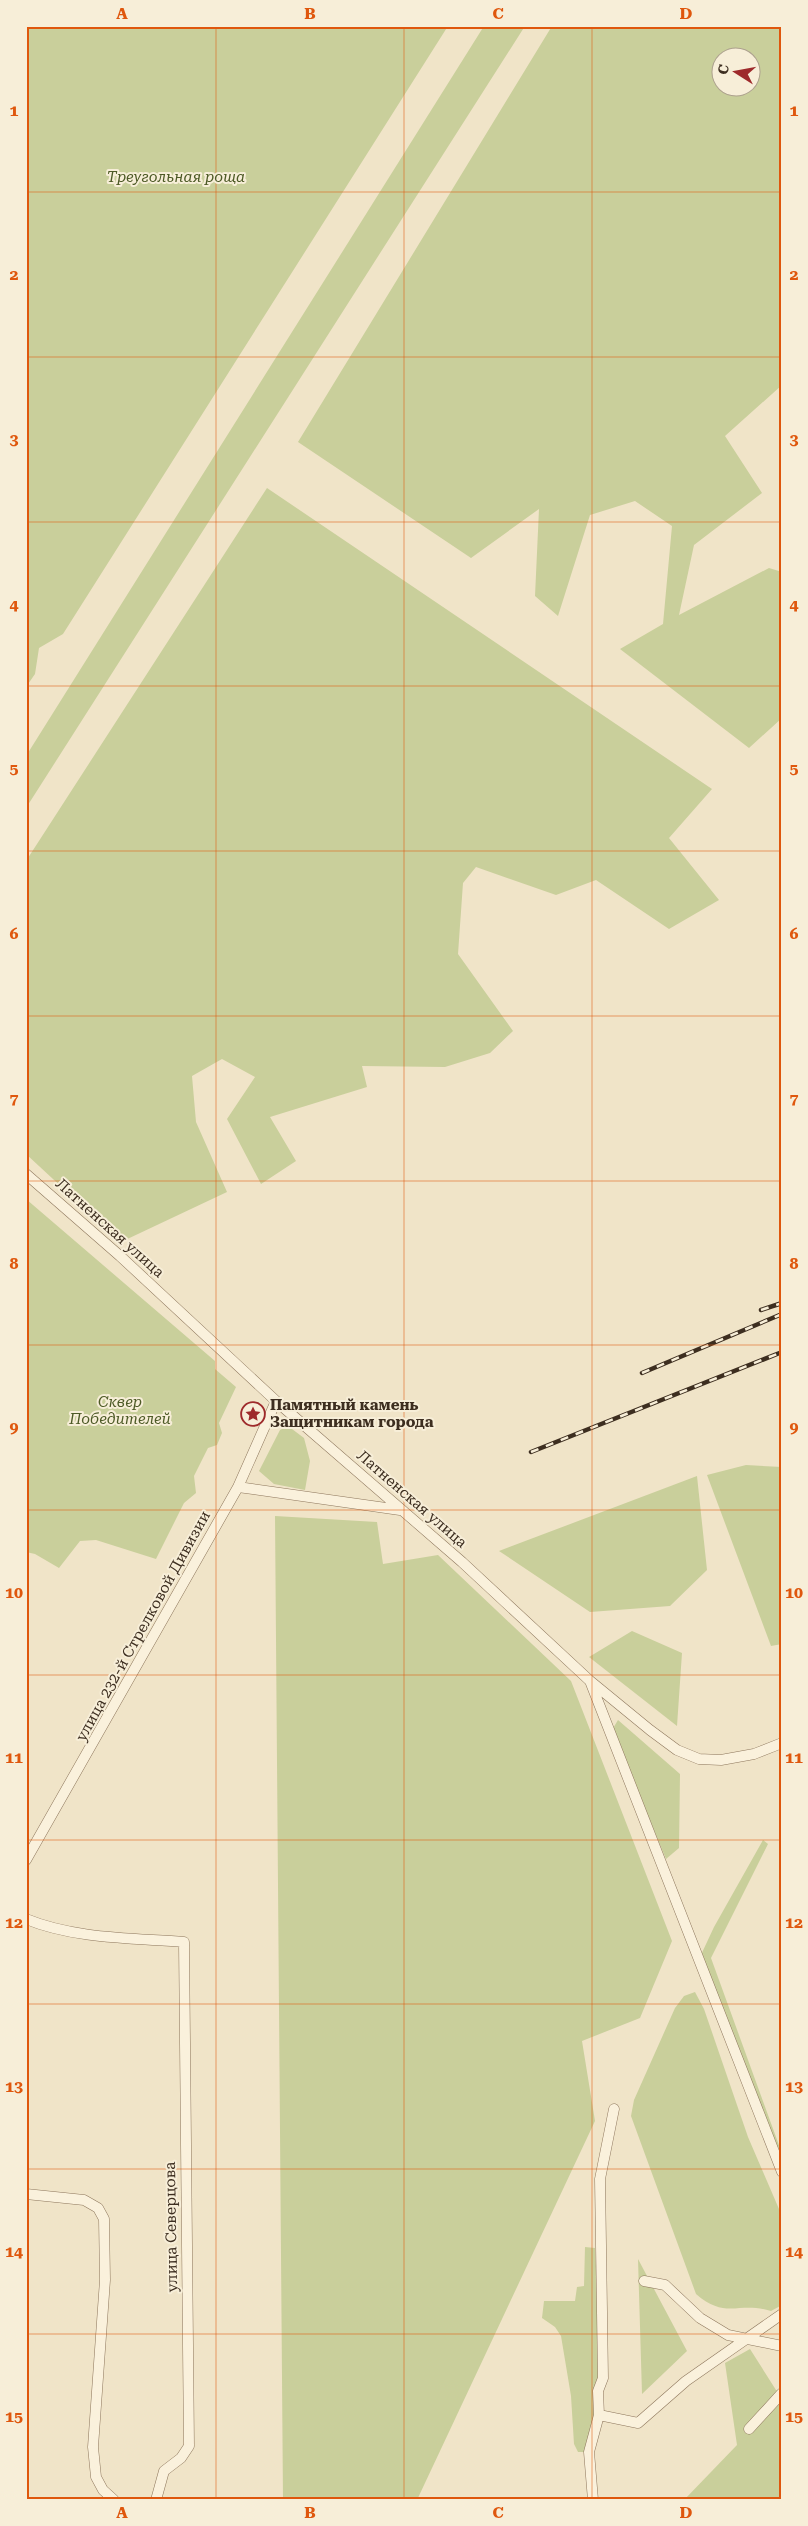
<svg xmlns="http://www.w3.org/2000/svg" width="808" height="2526" font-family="'Roboto Serif',serif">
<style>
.green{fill:#c9cf9b;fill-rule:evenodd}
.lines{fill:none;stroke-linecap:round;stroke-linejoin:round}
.minor-casing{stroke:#8d765c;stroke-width:11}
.minor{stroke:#faf1dc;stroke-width:10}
.rail-casing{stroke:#3d2e20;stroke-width:4.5}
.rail{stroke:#f7eed8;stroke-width:2.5;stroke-dasharray:8;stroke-linecap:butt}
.grid{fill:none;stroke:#df570d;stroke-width:1;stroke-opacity:0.55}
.labels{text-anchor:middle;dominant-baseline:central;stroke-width:4;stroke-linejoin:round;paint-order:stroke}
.park-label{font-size:15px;font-style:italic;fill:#4d5a26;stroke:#f7eed8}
.street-label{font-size:15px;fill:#3d2e20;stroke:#f7eed8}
.poi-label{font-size:15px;font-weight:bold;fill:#3d2e20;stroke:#f7eed8;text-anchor:start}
.neatline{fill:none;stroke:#df570d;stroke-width:2}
.grid-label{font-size:16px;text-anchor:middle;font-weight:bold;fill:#df570d}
</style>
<rect width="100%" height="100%" fill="#f0e4c8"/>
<path class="green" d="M26,26h422l-385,608 -24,14 -4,26 -9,13z
M484,26h41l-499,782v-52z
M552,26h230v359l-57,51 37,57 -68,52 -15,70 90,-47 13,4v146l-33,30 -129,-99 43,-25 9,-98 -37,-25 -45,14 -32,101 -23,-20 4,-87 -68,49 -173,-116zM720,58h30v30h-30z
M267,488l445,301 -43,49 50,62 -50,29 -73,-49 -40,15 -80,-28 -13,16 -5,71 55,77 -23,22 -45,14 -83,-1 5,21 -97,30 26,44 -35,23 -34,-65 28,-42 -33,-18 -30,17 4,46 31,70 -106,50 -95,-88v-293z
M26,1199l189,162v8l21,18 -17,36 3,10 -5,12 -9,3 -14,28 2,17 -12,10 -28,56 -60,-19 -16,1 -21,27 -24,-14 -9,-2z
M288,1426l16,12 6,23 -5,29 -31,-6 -15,-13 21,-41z
M746,1465l36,2v177l-11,2 -64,-171z
M697,1476l10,94 -37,36 -80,6 -91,-61z
M275,1516l102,6 6,42 55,-9 133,126 101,260 -32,77 -58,23 13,80 -178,379h-134z
M632,1631l50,22 -5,73 -88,-69z
M618,1720l62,54 -1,74 -13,11 -54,-129z
M763,1840l5,4 -57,114 69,190 -5,-1 -75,-190 14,-30z
M695,1992l9,17 44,128 34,79v89l-11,6c-33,-10 -45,9 -75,-17l-65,-178 3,-16 41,-92 9,-12z
M585,2247l10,1 5,91 1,70 -12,43h-11l-4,-8 -3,-48 -10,-60 -6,-9 -13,-9 2,-17h31l2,-14 7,-1z
M638,2259l49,92 -45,43z
M750,2349l26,41 6,2v108h-98l53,-55 -12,-82z"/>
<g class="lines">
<g class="minor-casing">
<path id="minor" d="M26,1174l94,82 156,145 186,161 127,118 61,50 27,20 22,9 22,1 33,-6 28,-11
M238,1487l162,23
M590,1681l192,491
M26,1860l212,-373 38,-86
M26,1919c49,20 106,19 158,23l5,504 -8,12 -17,13 -8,29
M26,2194l58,6 14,8 6,11 1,61 -12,167 3,30 7,13 11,10
M644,2281l21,4 35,33 28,17 54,11
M599,2415l39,8 48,-42 96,-67
M749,2429l33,-36
M593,2500l-4,-48 10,-37 -1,-24 5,-13 -3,-199 14,-70"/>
</g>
<use href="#minor" class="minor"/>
<g class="rail-casing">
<path id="rail" d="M761,1310l21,-7
M642,1373l140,-59
M531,1452l251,-100"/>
</g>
<use href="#rail" class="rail"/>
</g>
<path class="grid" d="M216,26v2474M404,26v2474M592,26v2474M26,192h756M26,357h756M26,522h756M26,686h756M26,851h756M26,1016h756M26,1181h756M26,1345h756M26,1510h756M26,1675h756M26,1840h756M26,2004h756M26,2169h756M26,2334h756"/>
<defs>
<g id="sight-ring" transform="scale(1.25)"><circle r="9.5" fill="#f7eed8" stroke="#9e2a2b" stroke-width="1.5"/><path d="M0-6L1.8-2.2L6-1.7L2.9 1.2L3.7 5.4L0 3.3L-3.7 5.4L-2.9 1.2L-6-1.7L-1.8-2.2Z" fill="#9e2a2b"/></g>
</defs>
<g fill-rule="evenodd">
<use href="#sight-ring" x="253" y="1414"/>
</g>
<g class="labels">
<g class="park-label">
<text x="176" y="177">Треугольная роща</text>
<text x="120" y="1402">Сквер<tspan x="120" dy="17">Победителей</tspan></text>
</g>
<g class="street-label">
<text transform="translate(110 1228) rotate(42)">Латненская улица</text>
<text transform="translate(412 1499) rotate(41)">Латненская улица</text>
<text transform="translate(143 1626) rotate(-61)">улица 232-й Стрелковой Дивизии</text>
<text transform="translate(171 2227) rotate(-91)">улица Северцова</text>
</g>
<g class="poi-label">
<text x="270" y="1405">Памятный камень<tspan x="270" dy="17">Защитникам города</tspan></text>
</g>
</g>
<rect width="808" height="2526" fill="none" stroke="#f7eed8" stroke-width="55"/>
<g transform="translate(736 72) rotate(281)"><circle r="24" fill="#f7eed8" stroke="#ada18e"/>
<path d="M0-4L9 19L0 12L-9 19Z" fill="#9e2a2b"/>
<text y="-8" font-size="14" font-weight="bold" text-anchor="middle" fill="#3d2e20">С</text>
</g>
<rect x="28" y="28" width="752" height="2470" class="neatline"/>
<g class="grid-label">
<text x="122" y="19">A</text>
<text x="310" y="19">B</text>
<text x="498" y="19">C</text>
<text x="686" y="19">D</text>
<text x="14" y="116">1</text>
<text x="794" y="116">1</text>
<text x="14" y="280">2</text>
<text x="794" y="280">2</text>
<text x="14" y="445">3</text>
<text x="794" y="445">3</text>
<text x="14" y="610">4</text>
<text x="794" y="610">4</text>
<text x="14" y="774">5</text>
<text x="794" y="774">5</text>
<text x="14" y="939">6</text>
<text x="794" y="939">6</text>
<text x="14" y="1104">7</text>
<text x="794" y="1104">7</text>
<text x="14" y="1269">8</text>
<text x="794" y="1269">8</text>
<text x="14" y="1433">9</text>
<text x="794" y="1433">9</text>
<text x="14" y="1598">10</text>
<text x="794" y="1598">10</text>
<text x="14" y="1763">11</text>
<text x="794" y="1763">11</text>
<text x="14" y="1928">12</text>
<text x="794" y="1928">12</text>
<text x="14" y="2092">13</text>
<text x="794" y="2092">13</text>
<text x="14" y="2257">14</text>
<text x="794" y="2257">14</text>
<text x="14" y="2422">15</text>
<text x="794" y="2422">15</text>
<text x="122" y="2518">A</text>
<text x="310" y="2518">B</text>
<text x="498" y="2518">C</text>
<text x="686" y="2518">D</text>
</g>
</svg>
